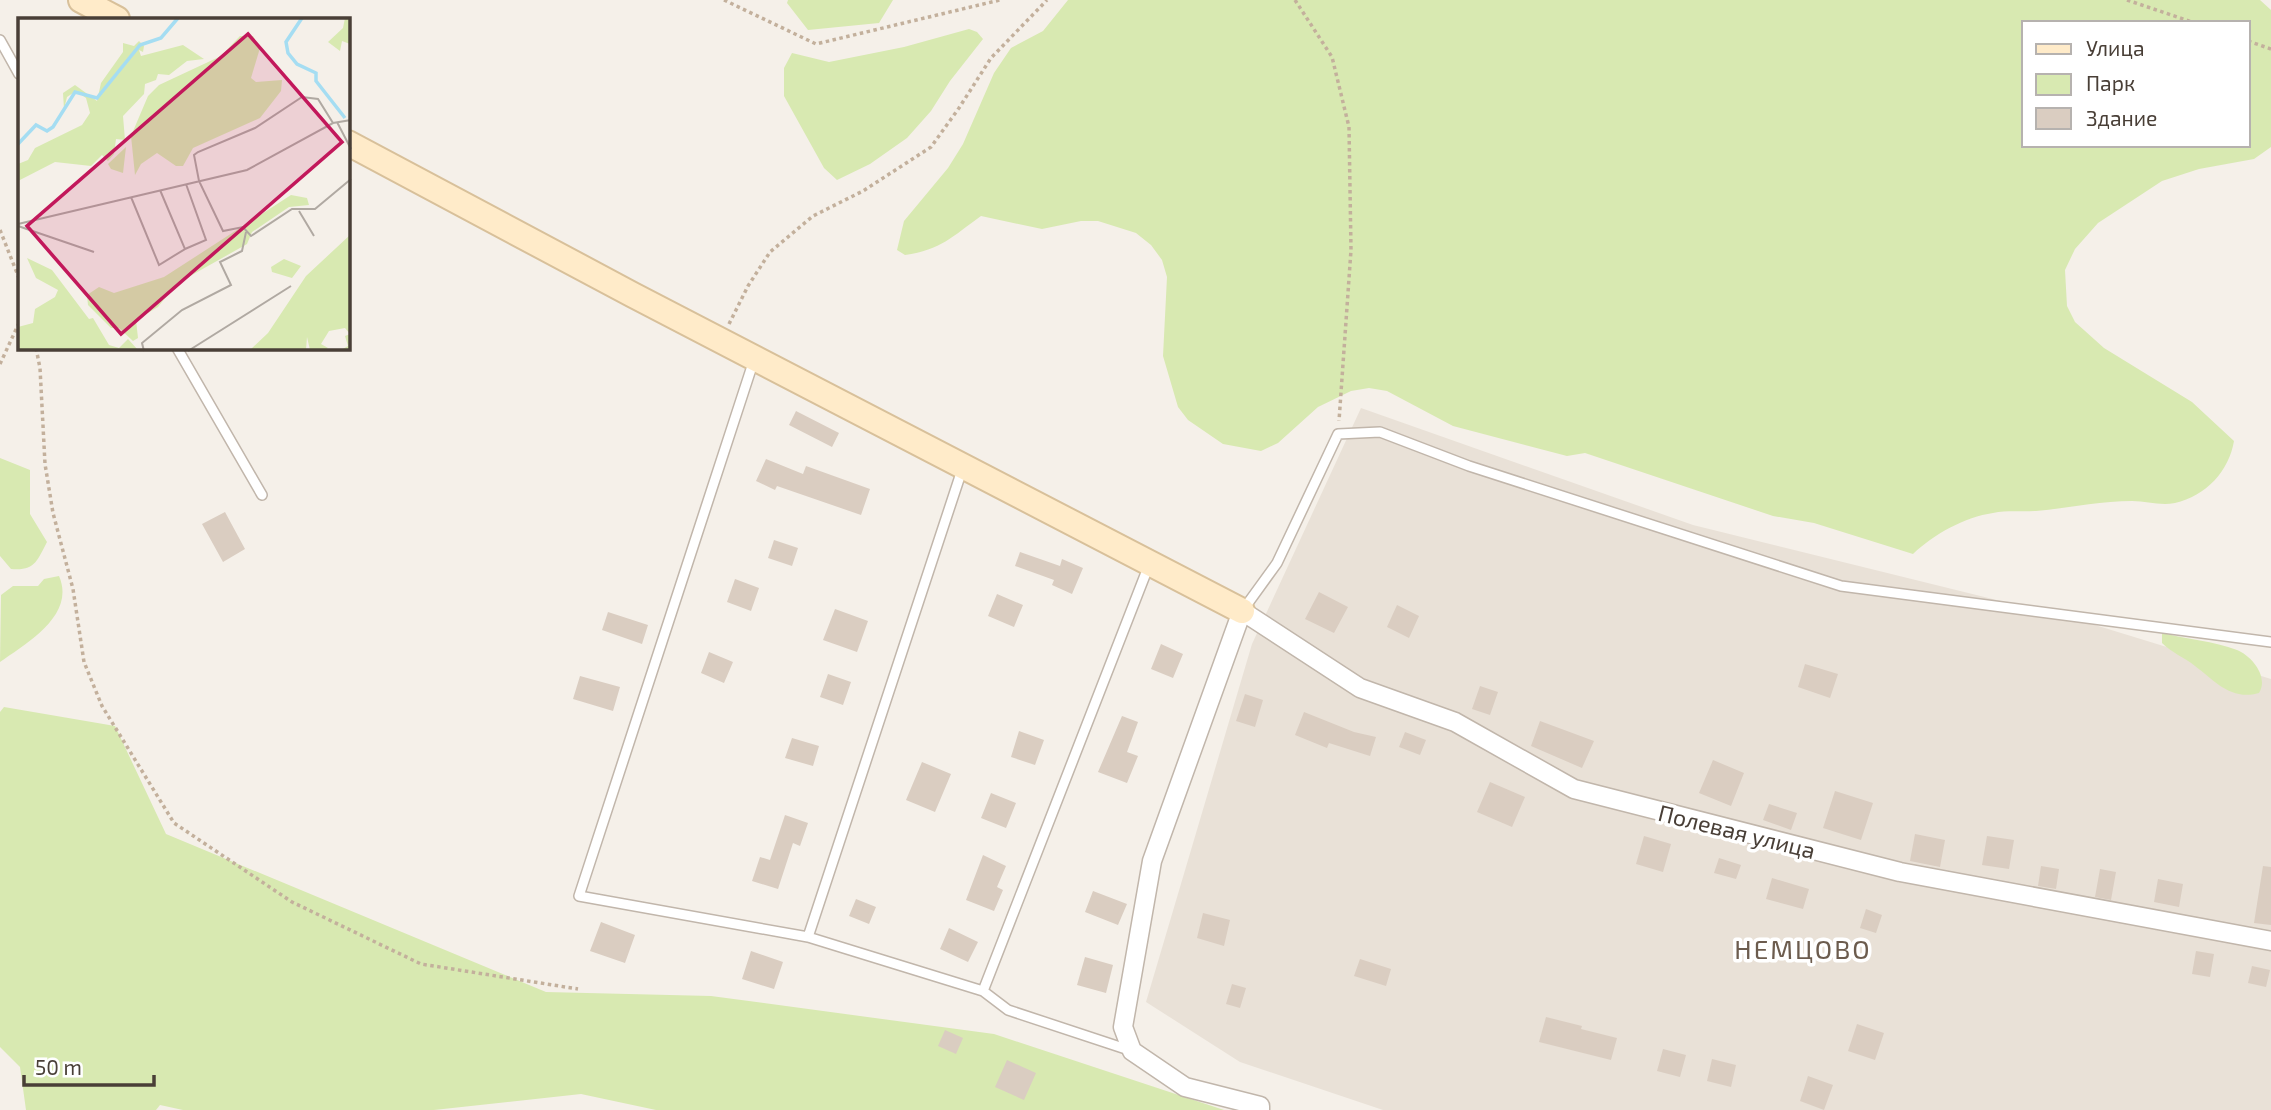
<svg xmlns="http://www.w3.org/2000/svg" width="2271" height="1110" font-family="'Exo 2',sans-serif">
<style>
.residential{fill:#e9e1d7}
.green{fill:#d8e9b1;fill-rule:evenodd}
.building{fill:#dacdc1}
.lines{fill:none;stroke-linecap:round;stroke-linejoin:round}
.lane-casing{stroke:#c1b6ab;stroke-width:12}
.street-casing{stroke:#c1b6ab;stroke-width:21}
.secondary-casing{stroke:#d8c09a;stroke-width:28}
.path{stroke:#c3b09c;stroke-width:3.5;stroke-dasharray:3.5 3.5;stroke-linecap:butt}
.lane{stroke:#fff;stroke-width:9}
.street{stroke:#fff;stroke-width:18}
.secondary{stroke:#ffebc9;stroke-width:24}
.labels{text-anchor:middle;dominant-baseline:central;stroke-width:7;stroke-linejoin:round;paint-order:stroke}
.street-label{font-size:23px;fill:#493f37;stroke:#fff}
.quarter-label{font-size:26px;letter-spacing:2px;fill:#6c5c4e;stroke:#fff}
.inset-river{fill:none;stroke:#a5ddf2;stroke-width:3.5}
.inset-road{fill:none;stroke:#b0a9a2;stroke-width:2}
.view{fill:#c2185b;fill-opacity:0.15;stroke:#c2185b;stroke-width:3.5}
.inset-edge{fill:none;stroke:#493f37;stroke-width:3.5}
</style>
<rect width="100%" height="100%" fill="#f5f0e9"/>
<path class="residential" d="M1361,408l332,117 389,96 189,58v431h-888l-143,-48 -94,-60 106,-358z"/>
<path class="green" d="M788,0h105l-14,23 -71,7 -21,-27z
M1068,0h1192l11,10v137l-17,12 -55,10 -37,12 -64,42 -23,26 -10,21 2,36 8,16 29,26 88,54 42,39c-5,30 -28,55 -59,62 -15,3 -28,-2 -43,-2 -32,0 -64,7 -96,10 -14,1 -29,-1 -43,2 -28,4 -59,21 -80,41l-99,-31 -41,-7 -188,-63 -18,3 -114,-30 -66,-35 -18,-3 -18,3 -33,16 -40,36 -17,8 -38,-7 -35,-24 -10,-13 -15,-51 4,-79 -5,-17 -11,-15 -15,-12 -38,-12h-17l-39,8 -61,-13c-28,20 -40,34 -76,39l-8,-5 7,-29 44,-53 15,-24 31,-71 17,-25 32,-17zM2024,23h224v122h-224z
M969,29l8,3 6,7 -33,42 -19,30 -24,27 -37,26 -33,16 -13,-12 -40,-72v-28l8,-15 37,9 75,-15z
M0,458l30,12v44l17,28c-10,19 -12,29 -36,27l-11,-13z
M59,576c17,39 -32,67 -59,86l1,-67 12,-9h25l6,-7z
M2162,633c24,6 52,8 75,17 15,6 32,27 22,43 -28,8 -44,-12 -64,-27 -11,-9 -23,-13 -33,-23z
M4,707l111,19 51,108 380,158 165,4 283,38 230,76h-568l-75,-16 -147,16h-251l-23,-5 -4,5h-130l-6,-43 -20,-20v-335z"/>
<path class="building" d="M796,411l43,22 -7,14 -43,-22z
M766,459l37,15 3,-8 64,23 -9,26 -84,-29 -2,4 -19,-9z
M225,512l20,37 -22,13 -21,-38z
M774,540l24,8 -6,18 -24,-8z
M1020,552l40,14 2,-7 21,9 -11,26 -20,-9 2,-5 -39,-14z
M735,579l24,9 -8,23 -24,-9z
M1319,592l29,15 -14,26 -29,-14z
M997,594l26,11 -9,22 -26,-11z
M1397,605l22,11 -10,22 -22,-11z
M835,609l33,12 -11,31 -34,-12z
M608,612l40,13 -6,19 -40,-14z
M1161,644l22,10 -10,24 -22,-9z
M709,652l24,10 -9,21 -23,-10z
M1805,664l33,10 -8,24 -32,-11z
M828,674l23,8 -8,23 -23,-8z
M580,676l40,11 -7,24 -40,-12z
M1480,686l18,6 -8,23 -18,-6z
M1245,694l18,6 -8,27 -19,-6z
M1304,712l50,20 22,5 -6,19 -41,-13 -2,5 -32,-13z
M1122,716l16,6 -11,30 11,4 -11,27 -29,-11z
M1540,721l54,20 -12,27 -51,-22z
M1019,731l25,9 -9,25 -24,-8z
M1405,732l21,8 -6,15 -21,-8z
M792,738l27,8 -6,20 -28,-8z
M1713,760l31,13 -13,33 -32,-13z
M922,762l29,12 -16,38 -29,-12z
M1490,782l35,15 -13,30 -35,-15z
M1835,791l38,12 -12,37 -38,-12z
M991,793l25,10 -10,25 -25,-10z
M1769,804l28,9 -6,17 -28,-10z
M785,815l23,8 -8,23 -7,-3 -15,46 -26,-8 8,-24 10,3z
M1915,834l30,6 -5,27 -30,-6z
M1644,836l27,8 -8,28 -27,-8z
M1987,836l27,4 -5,29 -27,-4z
M983,855l23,11 -9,21 6,3 -9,21 -28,-11z
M1719,858l22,7 -5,14 -22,-6z
M2041,866l18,3 -3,20 -18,-3z
M2263,866l8,1v58l-17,-2z
M2100,869l16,3 -5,28 -16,-3z
M1772,878l37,11 -6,20 -37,-10z
M2158,879l25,5 -4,23 -25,-5z
M1093,891l34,13 -9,21 -33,-13z
M856,899l20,8 -7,17 -20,-8z
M1866,909l16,6 -6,18 -16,-5z
M1203,913l27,7 -6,26 -27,-8z
M601,922l34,13 -10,28 -35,-12z
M949,928l29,14 -10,20 -28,-13z
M751,951l32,11 -9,27 -32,-10z
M2196,951l18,3 -4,23 -18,-3z
M1085,957l28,8 -7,28 -29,-8z
M1360,959l31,10 -5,17 -32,-10z
M2252,966l18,4 -4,17 -18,-4z
M1232,984l14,4 -6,20 -14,-4z
M1546,1017l36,9 -1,3 36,9 -6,22 -72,-18z
M1857,1024l27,9 -9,27 -27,-9z
M945,1030l18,8 -7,16 -18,-8z
M1663,1049l23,6 -6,22 -23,-6z
M1712,1059l24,6 -5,22 -24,-6z
M1007,1060l29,13 -12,27 -29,-13z
M1808,1076l25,9 -9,25 -24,-9z"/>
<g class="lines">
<g class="lane-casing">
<path id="lane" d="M0,40l19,34
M177,348l85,147
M754,360l-175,536 229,41 155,-470
M1243,610l34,-47 61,-129 42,-2 89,34 372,120 430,56
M808,937l175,54 166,-426
M983,991l25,19 124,41"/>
</g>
<g class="street-casing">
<path id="street" d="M1260,1110v-4l-75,-19 -53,-36 -9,-24 29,-166 90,-250 118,77 95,34 119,67 326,83 371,69"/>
</g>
<g class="secondary-casing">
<path id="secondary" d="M81,0l36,19
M348,143l285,152 609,316"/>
</g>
<path class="path" d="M724,0l92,44 184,-44
M1295,0l37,57 17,70 2,123 -12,171
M2127,0l68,23
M2248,41l23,8
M0,230l19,48
M729,324l19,-38 22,-34 43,-36 50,-25 68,-44 28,-39 32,-50 56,-58
M36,348l4,20 5,96 8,49 20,76 11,73 18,44 72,117 118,79 129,62 157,25
M0,364l19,-41"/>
<use href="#lane" class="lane"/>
<use href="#street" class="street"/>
<use href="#secondary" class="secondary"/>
</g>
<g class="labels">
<g class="street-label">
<text transform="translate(1737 831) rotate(14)">Полевая улица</text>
</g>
<g class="quarter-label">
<text x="1803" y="948">НЕМЦОВО</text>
</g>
</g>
<g transform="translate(18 18)">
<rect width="332" height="332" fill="#f5f0e9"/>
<path d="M327,0h5v26l-8,-3 -2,10 -12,-9 15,-14zM222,18h13l7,12 -9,30 5,4 26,-2 -1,11 -21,27 -67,30 -10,18h-7l-19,-13 -16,11 -6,11 -4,-39 17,-40 11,-11 62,-29zM121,23l5,5 -1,6 -4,-2 2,6 42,-11 21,14 -17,2 -18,14 -11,-1 -2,6 -11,4 -1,10 -21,22 2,24 -9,-1 -2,15 -6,7 -6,-6 -11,11 -36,-4 -37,19v-17l10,-4 7,-12 47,-23 8,-12 -4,-15 -10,-7 -9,6 -3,12 -1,-16 12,-8 22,16 4,-18 22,-31v-9l11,3zM108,129l-3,26 -12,-4 -3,-5zM273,177l16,3 2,7 -20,2 -37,25 -5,12 -71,40 -18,23 -22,13 2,18 -5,3 -14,-13h-8l-23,-23 -1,-10 12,-8 15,6 50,-16zM332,217v115h-9l7,-4 -3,-10 5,-2 -5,-6 -16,3 -8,13 7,4 -4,2h-14l-3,-13 -1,13h-56l18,-17 38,-57zM9,240l25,12 37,49 4,-1 16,27 10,3 9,-9 10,11h-120v-23l15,-4 2,-14 20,-12 3,-7 -22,-12zM266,241l17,7 -9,12 -20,-6 -1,-5z" fill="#d8e9b1"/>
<path class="inset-river" d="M284,0l-16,24 2,11 9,11 19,9v8l29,37M0,126l18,-19 11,6 6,-4 22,-35 22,6 43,-53 21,-7 17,-20"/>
<path class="inset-road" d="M319,104l14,27M315,105l-15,-24 -16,-2 -47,31 -57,24 -4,3 5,26 24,50 20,-4 8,9 41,-27h23l36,-30M113,179l28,68 26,-16 -25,-59M281,193l15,25M0,206l229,-54 86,-47 18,-3M0,208l76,26M167,231l21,-9 -20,-56M126,333l-2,-8 40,-33 49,-25 -11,-23 22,-11 4,-19M170,333l103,-65"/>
<path class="view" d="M230,16l94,108 -221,192 -94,-108z"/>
<rect width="332" height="332" class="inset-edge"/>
</g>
<rect x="2022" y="21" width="228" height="126" fill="#ffffff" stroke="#b6b2af" stroke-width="2"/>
<rect x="2036" y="44" width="35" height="10" fill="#ffebc9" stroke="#b6b2af" stroke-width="2"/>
<text x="2086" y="56" font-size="21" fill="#493f37">Улица</text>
<rect x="2036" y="74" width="35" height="21" fill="#d8e9b1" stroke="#b6b2af" stroke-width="2"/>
<text x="2086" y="91" font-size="21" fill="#493f37">Парк</text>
<rect x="2036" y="108" width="35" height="21" fill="#dacdc1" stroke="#b6b2af" stroke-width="2"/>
<text x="2086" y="126" font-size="21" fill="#493f37">Здание</text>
<path d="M24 1075v10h130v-10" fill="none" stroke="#493f37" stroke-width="3.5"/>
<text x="35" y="1075" font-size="21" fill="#493f37" stroke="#ffffff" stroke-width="5" paint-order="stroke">50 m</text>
</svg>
